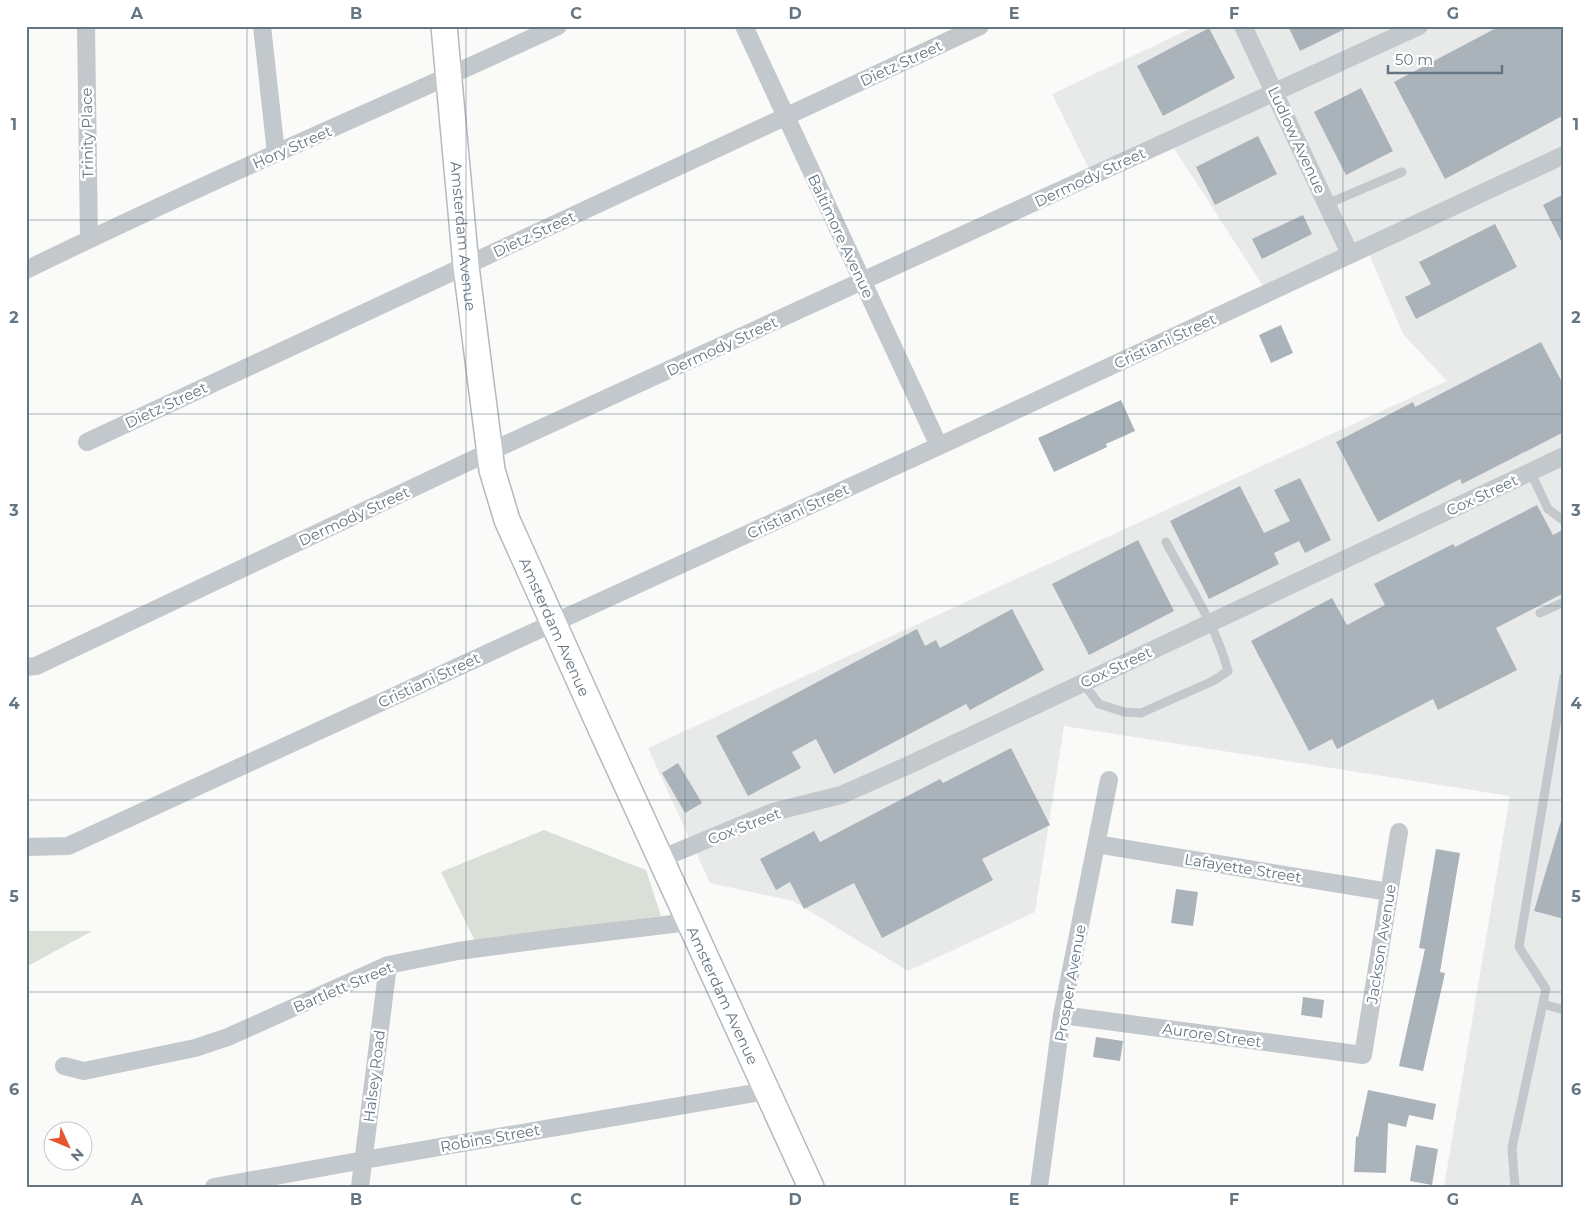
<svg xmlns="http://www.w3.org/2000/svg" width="1590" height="1213" font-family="Montserrat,sans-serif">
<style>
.built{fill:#e8e9e9}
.green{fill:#dadfd7}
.building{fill:#aab3b9}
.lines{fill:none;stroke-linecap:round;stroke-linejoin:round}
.secondary-casing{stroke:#b3babf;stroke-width:28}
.lane{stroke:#c3c8cc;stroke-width:9}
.street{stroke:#c3c8cc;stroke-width:18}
.secondary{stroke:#fff;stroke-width:25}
.grid{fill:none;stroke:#657683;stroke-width:1;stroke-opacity:0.55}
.labels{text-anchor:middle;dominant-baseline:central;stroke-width:5;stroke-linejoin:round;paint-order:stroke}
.street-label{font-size:15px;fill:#657683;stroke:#fff}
.neatline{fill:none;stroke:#657683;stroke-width:2}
.grid-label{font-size:16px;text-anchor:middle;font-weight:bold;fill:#657683}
</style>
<rect width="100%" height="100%" fill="#fafaf8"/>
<path class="built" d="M1196,26h368v1161h-120l66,-391 -446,-70 -29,186 -127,59 -115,-70 -83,-18 -62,-135 799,-367 -44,-47 -36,-85 -100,43 -99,-153 -77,34 -39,-79z"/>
<path class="green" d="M544,830l102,40 15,46 -186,25 -34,-69z
M26,931h66l-66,36z"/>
<path class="building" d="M1288,26h63l-51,25z
M1500,26h64v89l-119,64 -51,-97z
M1209,28l26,50 -72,38 -26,-50z
M1361,88l32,63 -47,24 -32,-63z
M1258,136l19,38 -62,31 -19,-38z
M1564,194v53l-21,-42z
M1303,215l9,19 -50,25 -10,-20z
M1495,224l22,43 -101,52 -11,-22 26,-13 -12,-22z
M1281,325l12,28 -22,10 -12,-28z
M1541,342l23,44v46l-102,52 -2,-5 -82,43 -42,-80 77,-40 2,5z
M1121,400l14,31 -29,13 1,3 -53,25 -16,-34z
M1300,478l31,62 -26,13 -6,-12 -25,12 5,11 -70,35 -39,-78 70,-35 24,47 26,-12 -16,-31z
M1537,505l16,30 11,-6v64l-68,35 21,42 -79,40 -5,-11 -96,50 -5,-10 -23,12 -58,-110 81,-43 15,27 38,-20 -11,-21 79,-40 2,3z
M1138,540l36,71 -85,44 -37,-71z
M1012,609l32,61 -74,40 -4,-6 -132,70 -18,-35 -24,13 9,16 -53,28 -32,-60 201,-107 8,17 11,-6 4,8z
M1011,748l39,77 -68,34 11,21 -111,58 -28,-55 -50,26 -14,-27 -14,8 -16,-31 54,-28 6,11 120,-63 3,4z
M678,763l24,40 -17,10 -23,-40z
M1561,821h3v98l-30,-8z
M1436,849l24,4 -20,119 5,1 -22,98 -24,-5 26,-117 -6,-1z
M1176,889l22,3 -5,34 -22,-3z
M1303,997l21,3 -2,18 -21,-3z
M1096,1037l27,4 -3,20 -27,-4z
M1368,1090l68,14 -3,16 -24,-5 -3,12 -18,-4 -2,50 -32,-1 2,-36 2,1z
M1416,1145l22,4 -6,36 -22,-4z"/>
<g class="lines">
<g class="secondary-casing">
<g id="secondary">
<path id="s1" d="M444,26l22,240 26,204 15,50 95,211 209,456"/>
</g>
</g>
<path class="lane" d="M1327,204l75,-32
M1531,473l17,36 16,12
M1540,613l24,-11
M1083,683l16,21 25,8 17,1 72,-32 15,-10c-12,-46 -40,-87 -62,-129
M1543,1004l21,6
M1515,1187l-3,-39 34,-159 -27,-42 45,-270"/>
<path class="street" d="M86,26l3,213
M262,26l14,127
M744,26l195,420
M1243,26l107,228
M26,270c175,-86 355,-162 532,-244
M87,442l893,-416
M26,667l10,-1 453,-214 930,-426
M1096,844l293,48
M26,847l42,-1 871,-400 625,-291
M660,859l113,-47 68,-17 68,-30 655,-309
M1062,1015l301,40 36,-223
M64,1066l20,5 111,-23 33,-11 160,-72 70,-14 90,-12 141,-17
M214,1187l150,-27 402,-69
M360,1187l28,-222
M1039,1187l23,-172 47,-235"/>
<use href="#secondary" class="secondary"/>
</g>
<path class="grid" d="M247,26v1161M466,26v1161M685,26v1161M905,26v1161M1124,26v1161M1343,26v1161M26,220h1538M26,414h1538M26,606h1538M26,800h1538M26,992h1538"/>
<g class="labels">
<g class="street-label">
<text transform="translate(901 63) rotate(-25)">Dietz Street</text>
<text transform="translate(87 133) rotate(-91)">Trinity Place</text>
<text transform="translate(1297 140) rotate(65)">Ludlow Avenue</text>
<text transform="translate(292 147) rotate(-24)">Hory Street</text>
<text transform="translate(1090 177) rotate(-25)">Dermody Street</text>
<text transform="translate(534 234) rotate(-25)">Dietz Street</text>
<text stroke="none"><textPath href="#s1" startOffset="211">Amsterdam Avenue</textPath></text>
<text transform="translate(841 236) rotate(65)">Baltimore Avenue</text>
<text transform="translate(1165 341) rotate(-25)">Cristiani Street</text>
<text transform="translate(722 346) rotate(-25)">Dermody Street</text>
<text transform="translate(166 405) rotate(-25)">Dietz Street</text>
<text transform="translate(1482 495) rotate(-25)">Cox Street</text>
<text transform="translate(798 511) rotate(-25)">Cristiani Street</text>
<text transform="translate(354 516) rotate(-25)">Dermody Street</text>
<text stroke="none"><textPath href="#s1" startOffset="616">Amsterdam Avenue</textPath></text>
<text transform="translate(1116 667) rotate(-25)">Cox Street</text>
<text transform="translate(429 680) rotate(-25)">Cristiani Street</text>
<text transform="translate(744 826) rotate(-21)">Cox Street</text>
<text transform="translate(1243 868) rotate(9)">Lafayette Street</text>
<text transform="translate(1381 944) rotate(-81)">Jackson Avenue</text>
<text transform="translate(1070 983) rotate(-80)">Prosper Avenue</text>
<text transform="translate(343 987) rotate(-23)">Bartlett Street</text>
<text stroke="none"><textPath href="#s1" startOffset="1021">Amsterdam Avenue</textPath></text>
<text transform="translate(1212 1035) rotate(8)">Aurore Street</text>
<text transform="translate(374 1076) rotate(-83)">Halsey Road</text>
<text transform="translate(490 1138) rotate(-10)">Robins Street</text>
</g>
</g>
<rect width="1590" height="1213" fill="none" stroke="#ffffff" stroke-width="55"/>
<g transform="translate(68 1146) rotate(134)"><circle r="24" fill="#ffffff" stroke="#c1c8cd"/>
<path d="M0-4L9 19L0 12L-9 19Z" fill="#e4572e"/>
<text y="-8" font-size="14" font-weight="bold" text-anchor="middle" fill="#657683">N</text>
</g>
<path d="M1388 65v8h114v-8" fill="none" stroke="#657683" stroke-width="2.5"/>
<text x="1395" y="65" font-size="15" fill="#657683" stroke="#ffffff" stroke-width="4" paint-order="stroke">50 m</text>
<rect x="28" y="28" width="1534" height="1158" class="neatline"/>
<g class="grid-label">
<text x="137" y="19">A</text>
<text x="356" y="19">B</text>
<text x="576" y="19">C</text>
<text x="795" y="19">D</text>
<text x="1014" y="19">E</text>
<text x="1234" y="19">F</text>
<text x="1453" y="19">G</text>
<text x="14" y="130">1</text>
<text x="1576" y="130">1</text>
<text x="14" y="323">2</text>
<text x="1576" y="323">2</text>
<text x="14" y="516">3</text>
<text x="1576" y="516">3</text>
<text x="14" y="709">4</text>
<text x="1576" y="709">4</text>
<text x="14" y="902">5</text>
<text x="1576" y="902">5</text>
<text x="14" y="1095">6</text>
<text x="1576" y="1095">6</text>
<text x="137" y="1205">A</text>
<text x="356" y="1205">B</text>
<text x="576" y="1205">C</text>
<text x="795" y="1205">D</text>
<text x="1014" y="1205">E</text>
<text x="1234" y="1205">F</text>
<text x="1453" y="1205">G</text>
</g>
</svg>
